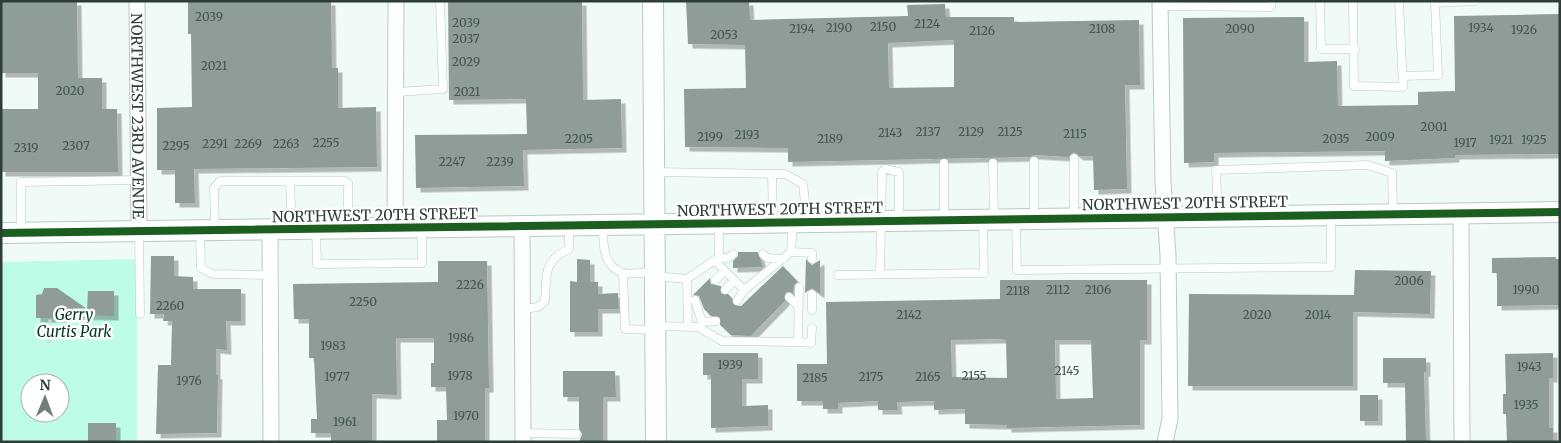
<svg xmlns="http://www.w3.org/2000/svg" width="1561" height="443" font-family="Merriweather,serif">
<style>
.green{fill:#bdfce6;fill-rule:evenodd}
.building{fill:#909c97;fill-rule:evenodd;filter:url(#shadow)}
.lines{fill:none;stroke-linecap:round;stroke-linejoin:round}
.lane-casing{stroke:#bdc9c4;stroke-width:9}
.street-casing{stroke:#bdc9c4;stroke-width:17}
.secondary-casing{stroke:#bdc9c4;stroke-width:22}
.path{stroke:#d5dad8;stroke-width:3;stroke-dasharray:4 2.5;stroke-linecap:butt}
.lane{stroke:#fdfefe;stroke-width:8}
.street{stroke:#fdfefe;stroke-width:15}
.secondary{stroke:#fdfefe;stroke-width:20}
.cycleway-casing{stroke:#fff;stroke-width:11}
.cycleway{stroke:#1b5e20;stroke-width:8}
.labels{text-anchor:middle;dominant-baseline:central;stroke-width:5;stroke-linejoin:round;paint-order:stroke}
.number-label{font-size:12px;fill:#46554f}
.street-label{font-size:15px;fill:#2d3d37;stroke:#fff}
.park-label{font-size:15px;font-style:italic;fill:#023528;stroke:#fff}
</style>
<defs>
<filter id="shadow"><feDropShadow dx="4.5" dy="4.5" stdDeviation="0" flood-color="#0004"/></filter>
</defs>
<rect width="100%" height="100%" fill="#f0faf6"/>
<path class="green" d="M137,259v183h-136v-180zM30,383h30v30h-30z"/>
<path class="building" d="M1,1h76l1,77h24v31h15l1,63h-117v-63h37v-36h-37z
M188,1h143l1,67h6v40l38,-1 1,60 -183,2 1,34h-20v-33h-18v-62l35,-1 -1,-73h-3z
M448,1h134l1,99 38,-1 1,49 -99,2 1,36 -108,2 -1,-53 112,-1 -1,-35 -77,1z
M686,1h63l1,19 158,-4 -1,-11 38,-1 1,13h68v5l125,-2 1,65h-15l2,104 -33,1 -1,-34h-14l-5,-4 -5,5 -35,-2 -4,2 -242,5v-14l-103,-1 -1,-58 62,-1 -1,-43 -57,-1zM954,40v47l-65,1 -1,-45z
M1560,14v140l-105,1v3l-70,3v-10l-171,2v9l-30,1 -1,-145 121,-1v45l33,-1 1,45 80,-1v-13l37,-1 -1,-75z
M738,252h20l5,15 -30,1v-7l5,-5z
M151,256h23v20l19,1v12h48v32h-15l1,29 -11,-1v26h2l-1,58 -61,1 2,-69h13l1,-44h-9l1,-7h-14z
M1556,257v2h4v46l-63,1v-33h-5v-15z
M577,259l13,1v22h8v12l20,-1 1,16h-21v23h-28v-51l7,1z
M806,259l6,6 8,-5v34l-8,-6 -7,5z
M438,261h49l2,127h-4v54h-48v-22h10l-1,-33h-15v-24h3v-25h-38l1,57 -25,-1v48h-41v-9h-20v-14h6l-3,-61h-5v-39h-15l-1,-35 145,-2z
M783,266l15,16 -4,3 -1,8 -5,-1 -3,1v8l-34,35 -20,-1 -11,-10v-8l-9,-1 -7,-7 -5,-13 -6,-1 17,-17 1,6 10,2v8h7l4,4 2,7 7,1z
M1355,270l76,1 -1,43 -77,-2v74h-165l1,-92 165,1z
M1000,280h147v60h-7v85l-133,3v-3l-42,-1v-15l-31,1v-9l-37,1 1,8h-20v-9l-40,2v6h-15v-8h-26v-37h30l-1,-62 174,-3zM1000,339l6,1 1,38 -55,-1 -1,-37zM1055,340h36l2,58 -37,1z
M44,288h13l30,21 1,-18h26v25l-49,-1v3h-29v-23l6,-1z
M703,353h55v26h-16v27l26,-1v21l-57,2v-53h-8z
M1553,353v25h-4v50h4v14h-46l-1,-28h-3v-20h3l-1,-40z
M1383,358h43v14h-2l2,70h-20l-1,-59h-22z
M563,371h52l1,26h-13v45h-24l3,-8 -3,-5v-32h-16z
M1360,395h18v26h-18z
M88,423h28v19h-28z"/>
<g class="lines">
<g class="lane-casing">
<path id="lane" d="M1320,1l1,48h34
M1353,1l1,85 49,1 -4,-86
M1435,1v2l40,-2
M1160,6l111,1 1,-6
M1403,76l35,-1 -3,-72
M397,92l46,-3 -3,-88
M944,163v57
M993,163l1,55
M655,172l130,2 18,10 4,37
M772,174l1,47
M290,181l2,48
M1218,215l-2,-45 152,-5 24,8 1,41
M1074,218v-60
M1016,219l1,51 314,-3v-50
M1034,219v-58
M603,225c0,17 -1,41 20,48 9,2 23,-1 32,-1
M215,228l-1,-40 6,-7h125l3,2v44
M316,229l1,35 105,-1v-35
M21,231v-49l117,-2
M200,231l1,37 12,6 57,1
M139,232l1,82
M791,252l21,1v6
M763,254l4,4 16,1
M719,257l9,1 5,-4
M715,261l29,29 47,-38 2,-29
M623,273l2,56 29,1
M880,274l2,-102 3,-3 14,3v49
M838,275l146,-2 -1,-52
M656,276l31,3 32,-22v-33
M687,279l1,48
M715,280l10,-9
M725,290l9,-10
M812,294v16
M789,297l9,9
M695,300l7,22
M737,301l7,-11
M523,309l15,-2 7,-6c2,-25 -3,-40 24,-52v-22
M656,326l42,1 24,14 76,1 1,-55
M700,326l2,-4 14,-1
M798,342l13,1 1,-15
M523,433l53,1"/>
</g>
<g class="street-casing">
<g id="street">
<path id="s1" d="M137,1l2,231"/>
<path d="M1160,1l3,182 5,72 2,164 -5,23"/>
<path d="M1461,213l1,229"/>
<path d="M522,226l1,216"/>
<path d="M395,228l1,-227"/>
<path d="M270,230l1,212"/>
</g>
</g>
<g class="secondary-casing">
<path id="secondary" d="M653,1l3,441
M1,233l1559,-21"/>
</g>
<path class="path" d="M49,343l1,-25"/>
<use href="#lane" class="lane"/>
<use href="#street" class="street"/>
<use href="#secondary" class="secondary"/>
<g class="cycleway-casing">
<path id="cycleway" d="M1,233l1559,-21"/>
</g>
<use href="#cycleway" class="cycleway"/>
</g>
<g class="labels">
<g class="number-label">
<text x="209" y="16">2039</text>
<text x="466" y="22">2039</text>
<text x="927" y="23">2124</text>
<text x="883" y="26">2150</text>
<text x="839" y="27">2190</text>
<text x="1481" y="27">1934</text>
<text x="802" y="28">2194</text>
<text x="1102" y="28">2108</text>
<text x="1240" y="28">2090</text>
<text x="1524" y="29">1926</text>
<text x="982" y="30">2126</text>
<text x="724" y="34">2053</text>
<text x="466" y="38">2037</text>
<text x="466" y="61">2029</text>
<text x="214" y="65">2021</text>
<text x="70" y="90">2020</text>
<text x="467" y="91">2021</text>
<text x="1434" y="126">2001</text>
<text x="928" y="131">2137</text>
<text x="971" y="131">2129</text>
<text x="1010" y="131">2125</text>
<text x="890" y="132">2143</text>
<text x="1075" y="133">2115</text>
<text x="747" y="134">2193</text>
<text x="710" y="136">2199</text>
<text x="1380" y="136">2009</text>
<text x="579" y="138">2205</text>
<text x="830" y="138">2189</text>
<text x="1336" y="138">2035</text>
<text x="1501" y="139">1921</text>
<text x="1534" y="139">1925</text>
<text x="326" y="142">2255</text>
<text x="1465" y="142">1917</text>
<text x="215" y="143">2291</text>
<text x="248" y="143">2269</text>
<text x="286" y="143">2263</text>
<text x="76" y="145">2307</text>
<text x="176" y="145">2295</text>
<text x="26" y="147">2319</text>
<text x="452" y="161">2247</text>
<text x="500" y="161">2239</text>
<text x="1409" y="280">2006</text>
<text x="470" y="284">2226</text>
<text x="1058" y="289">2112</text>
<text x="1098" y="289">2106</text>
<text x="1526" y="289">1990</text>
<text x="1018" y="290">2118</text>
<text x="363" y="301">2250</text>
<text x="170" y="305">2260</text>
<text x="909" y="314">2142</text>
<text x="1257" y="314">2020</text>
<text x="1318" y="314">2014</text>
<text x="461" y="337">1986</text>
<text x="333" y="345">1983</text>
<text x="730" y="364">1939</text>
<text x="1529" y="366">1943</text>
<text x="1067" y="370">2145</text>
<text x="460" y="375">1978</text>
<text x="974" y="375">2155</text>
<text x="337" y="376">1977</text>
<text x="871" y="376">2175</text>
<text x="928" y="376">2165</text>
<text x="815" y="377">2185</text>
<text x="189" y="380">1976</text>
<text x="1526" y="404">1935</text>
<text x="466" y="415">1970</text>
<text x="345" y="421">1961</text>
</g>
<g class="street-label">
<text stroke="none"><textPath href="#s1" startOffset="115">NORTHWEST 23RD AVENUE</textPath></text>
<text transform="translate(1185 203) rotate(-1)">NORTHWEST 20TH STREET</text>
<text transform="translate(780 209) rotate(-1)">NORTHWEST 20TH STREET</text>
<text transform="translate(375 215) rotate(-1)">NORTHWEST 20TH STREET</text>
</g>
<g class="park-label">
<text x="74" y="314">Gerry<tspan x="74" dy="17">Curtis Park</tspan></text>
</g>
</g>
<rect width="1561" height="443" fill="none" stroke="#2d3d37" stroke-width="5"/>
<g transform="translate(45 398) rotate(1)"><circle r="24" fill="#ffffff" stroke="#abb1af"/>
<path d="M0-4L9 19L0 12L-9 19Z" fill="#717f7a"/>
<text y="-8" font-size="14" font-weight="bold" text-anchor="middle" fill="#2d3d37">N</text>
</g>
</svg>
